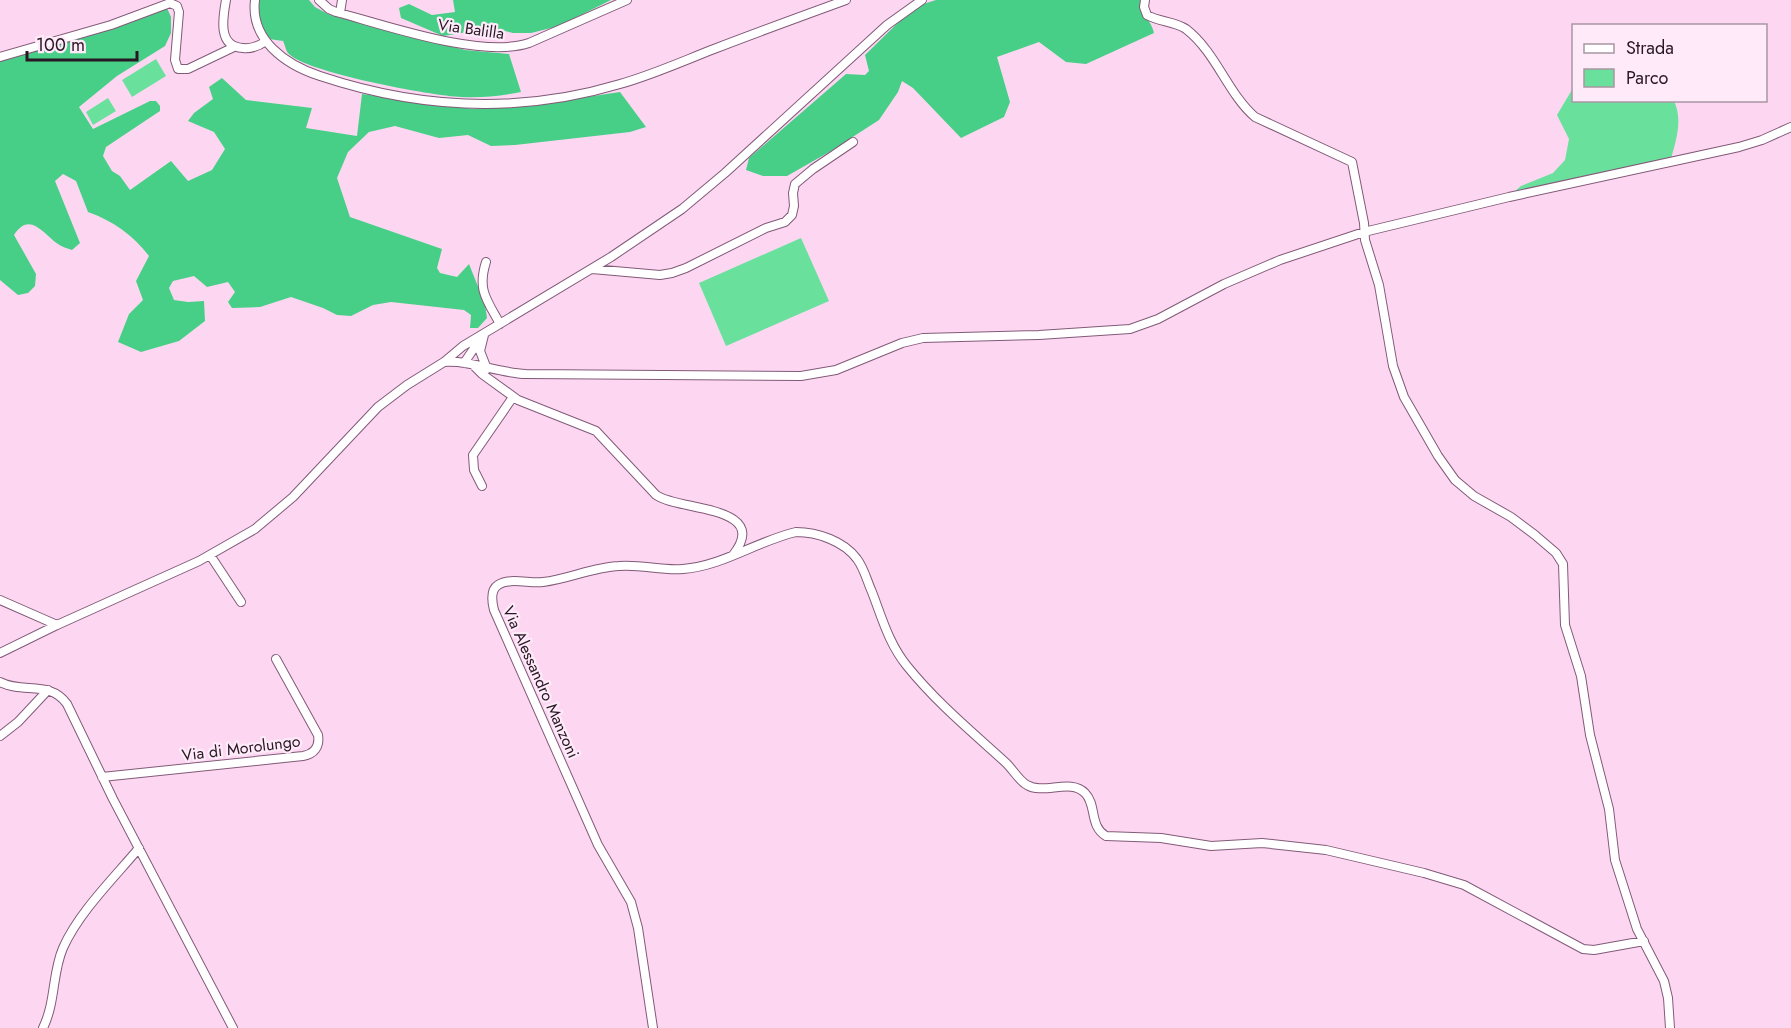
<svg xmlns="http://www.w3.org/2000/svg" width="1791" height="1028" font-family="Jost,sans-serif">
<style>
.green{fill:#6ae09d}
.forest{fill:#47cf87}
.lines{fill:none;stroke-linecap:round;stroke-linejoin:round}
.minor-casing{stroke:#825a78;stroke-width:10}
.minor{stroke:#fff;stroke-width:8}
.labels{text-anchor:middle;dominant-baseline:central;stroke-width:4.5;stroke-linejoin:round;paint-order:stroke}
.street-label{font-size:16px;fill:#281724;stroke:#feeaf8}
</style>
<rect width="100%" height="100%" fill="#fdd7f2"/>
<path class="green" d="M156,59l10,17 -34,21 -10,-17z
M1573,88l1,12 100,1c9,19 2,39 -3,58l-156,32 6,-5 32,-13 12,-13 4,-21 -12,-24z
M108,98l8,13 -23,14 -7,-13z
M801,238l28,63 -103,45 -27,-63z"/>
<path class="forest" d="M257,0h52l6,7 13,7 137,36 44,4 12,38c-20,4 -40,6 -60,5 -28,-1 -158,-25 -173,-44 -2,-2 -3,-8 -5,-12l-14,-2c-9,-10 -14,-25 -12,-39z
M453,0h158l-52,26 -28,7h-18l-20,-5 -50,8 -42,-18 -2,-10 10,-4 23,11 23,-3z
M936,0h205c-2,12 11,21 13,33l-68,31 -20,-2 -27,-20 -42,15 13,45 -6,15 -43,21 -48,-50 -11,-7 -4,11 -19,28 -48,31 -44,25h-24l-17,-6 3,-12 97,-84 19,1 4,-4 -4,-16 49,-48z
M167,8l4,9v16l-6,13 -48,30 -38,31 14,22 57,-28h6l4,5v5l-54,36 -3,9 9,15 8,5 10,14 41,-29 17,20 24,-11 13,-21 -11,-17 -26,-11 6,-8 19,-14 -4,-12 13,-9 24,22 66,8 -6,20 51,8 5,-42 111,15 54,-3 93,-14 26,35 -16,5 -115,13 -24,1 -23,-11 -29,3 -44,-12 -26,6 -21,20 -11,26 13,39 92,32 -5,19 3,5 17,4 12,-13 16,40 2,14 -9,10h-8l1,-13 -7,-5 -73,-8 -18,3 -22,11 -14,-1 -14,-7 -32,-11 -31,10 -28,1 -4,-6 7,-10 -7,-10 -21,5 -13,-11 -21,5 -4,7 5,12 14,2 16,-1 1,20 -26,20 -38,11 -23,-10 11,-28 14,-14 -7,-19 13,-25c-16,-21 -36,-35 -61,-44l-12,-31 -13,-7 -8,7 25,62 -8,7c-5,-2 -10,-3 -14,-6 -14,-9 -28,-34 -44,-9l22,39 -1,12 -7,7 -10,2 -18,-15v-219l113,-32z"/>
<g class="lines">
<g class="minor-casing">
<path id="minor" d="M226,0c-3,17 -9,47 17,48 9,1 16,-2 23,-7
M255,0c-5,40 31,65 65,76 99,33 200,38 300,8 32,-9 63,-23 94,-35 44,-17 88,-33 132,-49
M319,0l10,9 7,3c49,13 145,47 193,31l98,-43
M1145,0l-1,7 3,8c12,7 27,6 39,14 30,23 42,65 69,88l97,45 12,61 1,17 14,45 14,81 11,31 34,59 17,24 19,16 37,21 24,18 21,18 7,11 2,61 16,51 9,59 19,74 6,51 22,69 27,52 4,17 2,30
M340,13l2,-13
M0,57l111,-32 59,-22 7,3 2,6 -4,48 3,9h10l46,-22
M486,262c-9,28 1,38 14,62
M592,269l68,6 12,-2 14,-5 80,-40 19,-6 7,-7 2,-9 -1,-13 2,-9 18,-15 40,-27
M484,335l-4,16 7,18
M444,362c27,-2 54,11 82,12l275,2 35,-6 66,-27 21,-5 116,-3 91,-6 28,-10 66,-35 56,-24 84,-28 145,-35 230,-50 23,-7 29,-13
M464,363l17,-25
M475,367l7,7 36,26 78,31 60,64c22,16 116,10 77,60
M482,486l-8,-16 -1,-15 40,-58
M210,555l31,47
M0,600l57,25
M0,653l57,-28 142,-64 56,-32 38,-32 85,-90 29,-22 37,-23 19,-16 148,-89 71,-48 43,-36 162,-148 35,-25
M0,682c23,12 50,-2 67,22l46,95 120,229
M0,736l18,-14 30,-32
M102,777l201,-21c11,-2 17,-9 15,-21l-42,-76
M43,1028c13,-27 9,-55 20,-80 16,-36 51,-70 76,-100
M653,1028l-15,-100 -7,-26 -33,-57 -104,-235c-2,-8 -4,-20 4,-25 11,-8 33,-1 45,-3 26,-3 50,-15 76,-16 22,-2 43,5 64,3 40,-3 74,-28 113,-37 21,0 48,9 61,27 7,9 10,22 15,33 10,26 17,52 35,74 29,36 64,65 98,96 8,7 13,18 22,23 16,10 44,-7 58,8 12,12 4,33 21,43l55,2 50,8 51,-3 64,7 98,23 40,12 119,64 11,1 50,-9"/>
</g>
<use href="#minor" class="minor"/>
</g>
<g class="labels">
<g class="street-label">
<text transform="translate(471 29) rotate(8)">Via Balilla</text>
<text transform="translate(541 682) rotate(66)">Via Alessandro Manzoni</text>
<text transform="translate(241 748) rotate(-7)">Via di Morolungo</text>
</g>
</g>
<rect x="1572" y="24" width="195" height="78" fill="#feeaf8" stroke="#a896a3" stroke-width="1.5"/>
<rect x="1584" y="44" width="30" height="9" fill="#ffffff" stroke="#a896a3" stroke-width="1.5"/>
<text x="1626" y="54" font-size="18" fill="#281724">Strada</text>
<rect x="1584" y="69" width="30" height="18" fill="#6ae09d" stroke="#a896a3" stroke-width="1.5"/>
<text x="1626" y="84" font-size="18" fill="#281724">Parco</text>
<path d="M27 51v9h110v-9" fill="none" stroke="#281724" stroke-width="3"/>
<text x="36" y="51" font-size="18" fill="#281724" stroke="#feeaf8" stroke-width="4.5" paint-order="stroke">100 m</text>
</svg>
